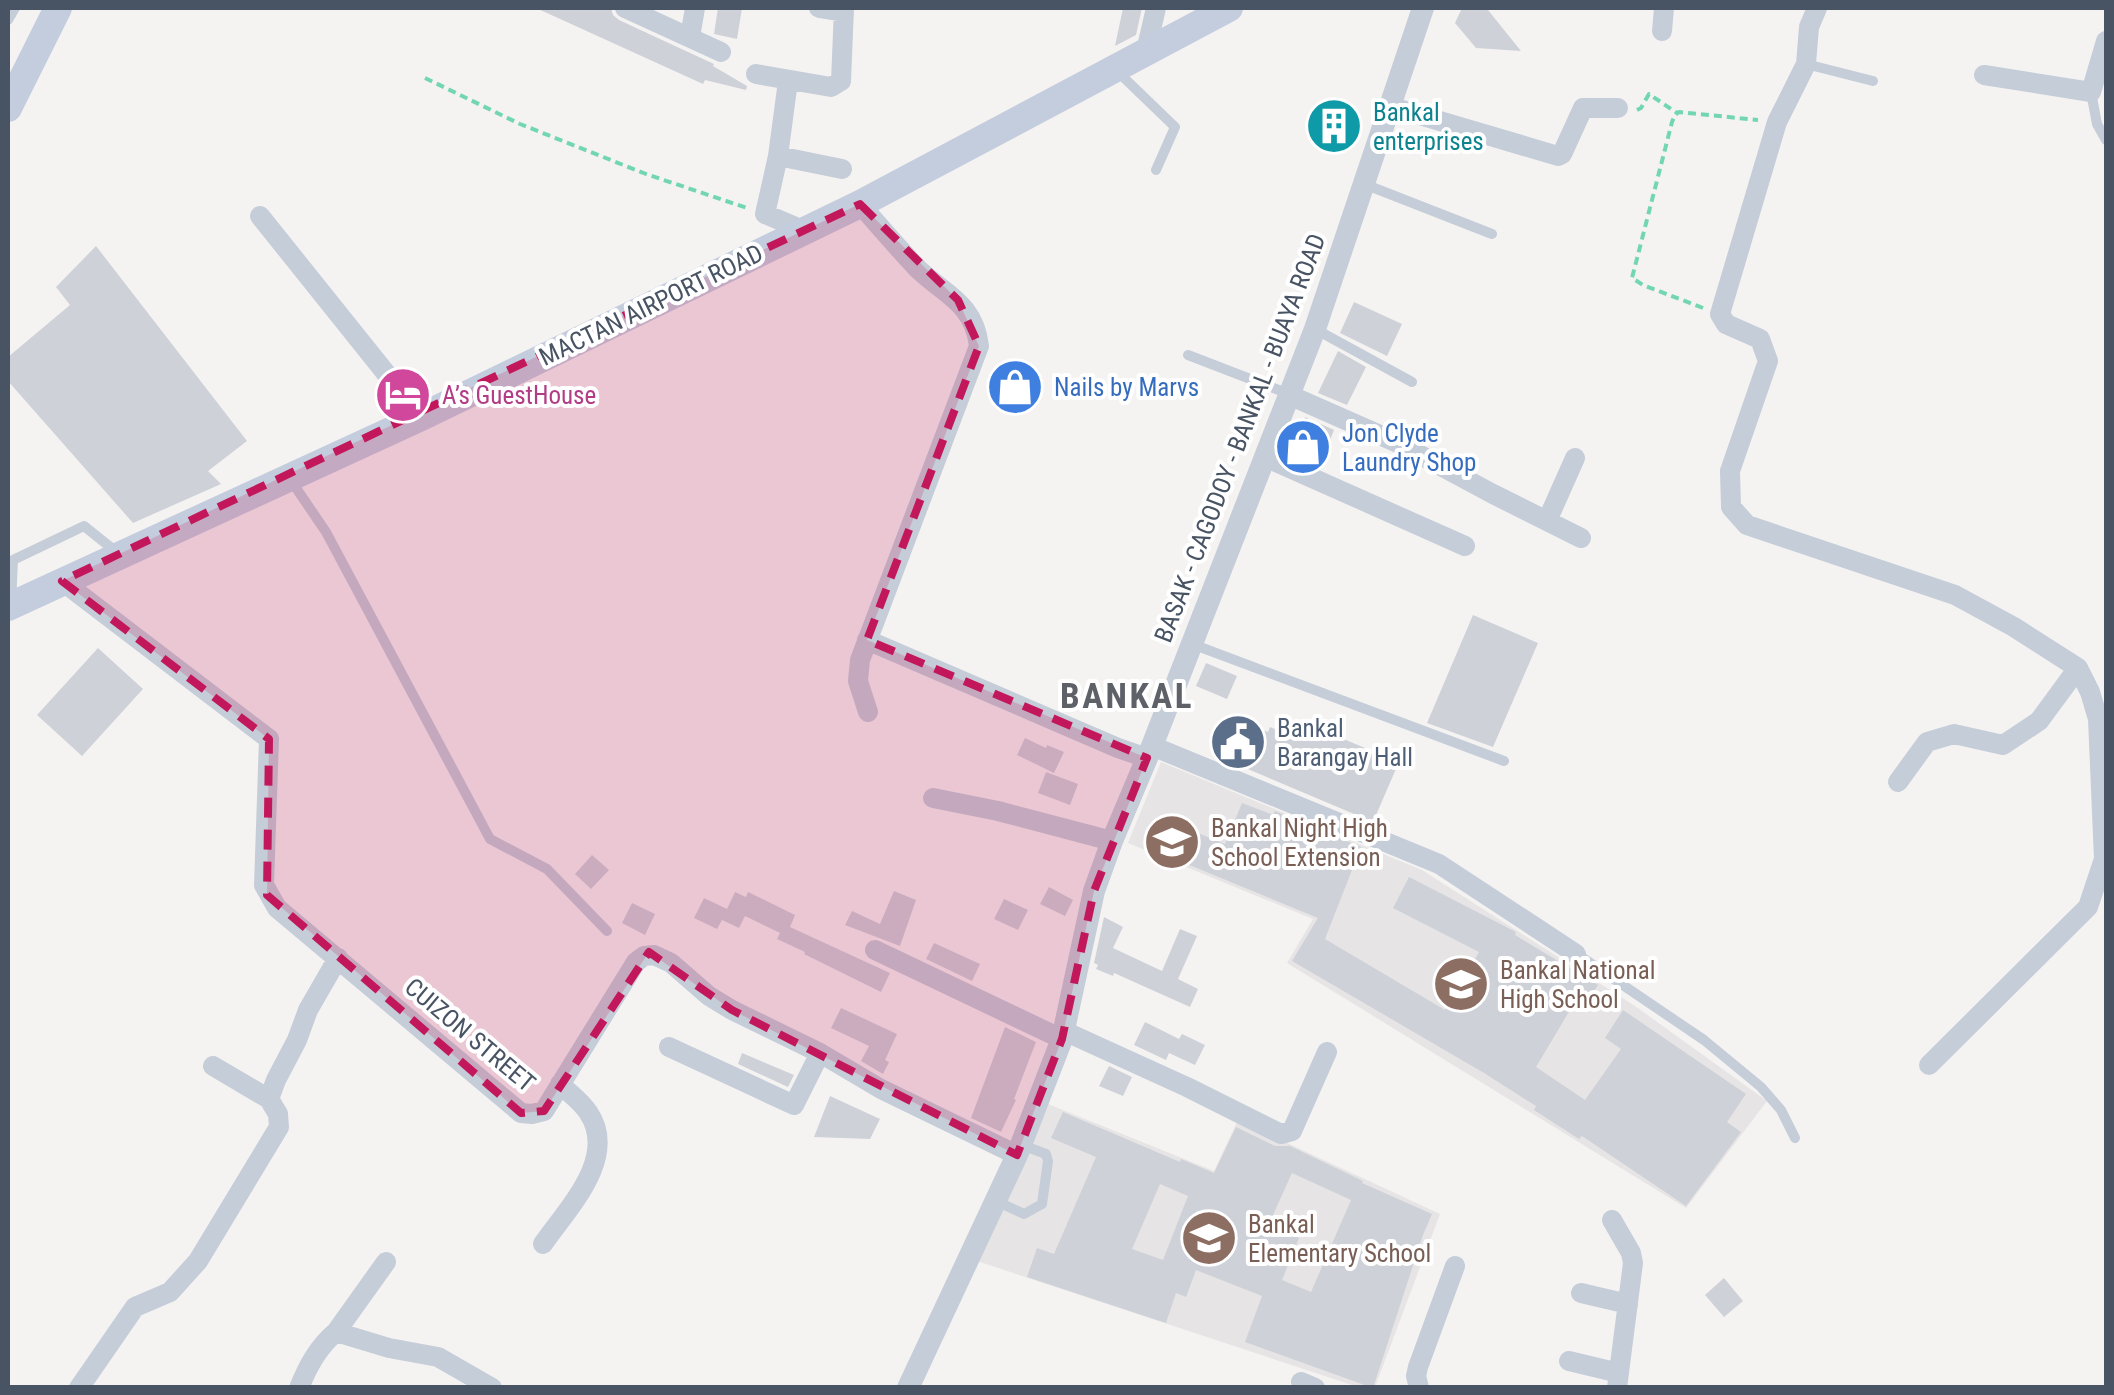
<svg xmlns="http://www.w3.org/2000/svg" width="2114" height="1395" font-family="'Roboto Condensed',sans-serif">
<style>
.education{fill:#e6e4e4}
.building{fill:#ced1d8;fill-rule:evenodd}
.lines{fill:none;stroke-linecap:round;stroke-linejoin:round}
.path{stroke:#72d7b1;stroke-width:4;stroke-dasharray:8 5;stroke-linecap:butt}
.service{stroke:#c5cdd8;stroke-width:10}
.minor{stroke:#c5cdd8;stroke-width:20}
.tertiary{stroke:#c5cdd8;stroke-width:22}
.secondary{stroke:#c4cddd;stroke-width:28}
.marked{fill:#c2185b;fill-opacity:0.2;stroke:#c2185b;stroke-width:8;stroke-dasharray:20 12;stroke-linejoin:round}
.labels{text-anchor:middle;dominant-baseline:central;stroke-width:8;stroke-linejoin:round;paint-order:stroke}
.culture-label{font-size:25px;fill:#0d838f;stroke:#fff;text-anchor:start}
.street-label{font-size:25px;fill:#485363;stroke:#fff}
.shop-label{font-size:25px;fill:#366cbe;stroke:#fff;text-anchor:start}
.hotel-label{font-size:25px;fill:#b23c85;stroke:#fff;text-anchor:start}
.service-label{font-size:25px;fill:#4e5e75;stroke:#fff;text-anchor:start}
.education-label{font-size:25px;fill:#785e54;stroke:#fff;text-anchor:start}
.district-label{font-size:35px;font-weight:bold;letter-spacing:2.5px;fill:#5e6168;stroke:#fff}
</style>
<rect width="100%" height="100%" fill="#f5f3f2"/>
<path class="education" d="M1161,762l261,108 213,136 132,95 -81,107 -399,-245 26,-44 -185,-76z
M1048,1104l166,67 24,-51 202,94 -65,173h-17l-381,-126z"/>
<path class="building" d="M536,8h75l2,7 6,5 95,44 -1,2 34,20 -1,4 -41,-10 -2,4z
M718,8h24l-5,31 -23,-5z
M1123,8h19l-6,27 -21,11z
M1462,8l26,2 33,41 -45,-3 -21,-25z
M1327,104l29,14 -17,33 -28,-16z
M96,246l151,195 -39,30 13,13 -88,39 -125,-142v-24l62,-52 -14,-18z
M1354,302l48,22 -15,32 -47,-23z
M1338,351l28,16 -19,38 -29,-12z
M1305,417l29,13 -14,36 -29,-13z
M1473,615l65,28 -45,104 -66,-24z
M98,648l45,41 -61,67 -45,-41z
M1206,663l31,13 -10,23 -31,-13z
M1233,718l35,14 2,-5 35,14 7,-15 87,36 -26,60 -156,-66z
M1025,738l21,10 1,-3 17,7 -10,21 -37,-18z
M1046,772l32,12 -8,21 -32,-12z
M1242,803l31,12 2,-4 86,36 -36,92 120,71 34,-58 -86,-44 16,-31 107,55 -1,3 83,50 -16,25 -9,-5 -37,62 49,33 36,-51 -16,-11 18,-28 123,84 -19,28 14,10 -55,74 -104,-70 -3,3 -45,-29 2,-4 -52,-33 -192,-112 26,-43 -131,-54 13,-30 25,10z
M592,855l17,15 -18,19 -16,-15z
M1049,887l24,13 -8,16 -25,-12z
M894,891l22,9 -16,46 -55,-21 7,-14 28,13z
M735,892l11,5 2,-5 47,23 -5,12 100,46 -9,19 -77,-38 1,-2 -28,-13 3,-6 -35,-17 -6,12 -17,-8 -5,9 -23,-11 10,-20 23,11z
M1004,899l24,11 -10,20 -24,-11z
M632,903l23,11 -10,21 -23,-12z
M1104,917l19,10 -10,21 49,23 18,-42 17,7 -19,43 20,10 -8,18 -76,-34 -1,3 -17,-7 2,-4 -4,-2z
M934,943l46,21 -8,17 -46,-22z
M841,1008l56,26 -12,26 4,2 -6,12 -22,-13 8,-15 -38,-18z
M1145,1022l34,17 3,-5 23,11 -10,20 -26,-12 -3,7 -32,-15z
M1005,1027l31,15 -22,57 2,1 -15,32 -30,-14z
M742,1053l52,22 -6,12 -50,-23z
M1109,1066l23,11 -9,19 -24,-10z
M830,1096l50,23 -10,20 -56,-2z
M1063,1112l117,50 1,-3 33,14 22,-46 39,19h15l73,35 -1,2 70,31 -9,21 -50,153 -128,-46 17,-46 -66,-26 -10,27 -10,-4 -10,30 -139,-46 10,-29 17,6 42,-97 -45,-19zM1292,1173l59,27 -40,92 -29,-12 17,-42 -31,-12zM1160,1184l28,12 -25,64 -31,-11z
M1724,1278l19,23 -19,16 -19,-22z"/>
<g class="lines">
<path class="path" d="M425,78l95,46 126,50 101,34
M1637,110l4,-2 8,-14 28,19
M1703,308l-60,-23 -11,-7 40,-156 3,-7 4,-3 79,8"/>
<path class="service" d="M8,20l7,-12
M1806,64l67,17
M1118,72l57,55 -19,43
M2091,92l6,32 9,16
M1364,184l128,50
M1315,329l97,53
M1188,355l101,39
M290,479l36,53 164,307 57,30 60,62
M11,604l2,-44 71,-34 35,28
M1192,644l312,117
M1577,954l127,86 57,47 20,23 14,28
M996,1201l28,13 18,-10 6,-43 -2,-7 -24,-9"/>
<path class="minor" d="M625,8l96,44
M819,8l25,4
M1817,8l-8,19 -3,37 -29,58 -57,192 6,10 34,15 8,22 -38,110 1,36 16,18 208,70 59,32 64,41 12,24 8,27 6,140 -16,48 -159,158
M1662,31l2,-23
M690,37l5,-29
M1146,51l10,-43
M756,74l75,13 10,-6 3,-73
M1984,75l107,17 15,-51
M788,81l-10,75 -13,58 40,17
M1389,106l169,50 4,-2 21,-46h35
M778,156l64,13
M860,204c19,22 38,44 58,65 27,26 56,34 61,77l-119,314 -2,21 10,31
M260,216l161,201
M1289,395l109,48 95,51 88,44
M1265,457l200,89
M1547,521l28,-63
M62,581l207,158 -5,146 13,23 244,205 11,1 12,-3 92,-149 8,-6 10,-1 17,8 38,33 23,14 88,43 61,36 136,66
M867,640l251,108 29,10
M1152,746l287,118 137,90
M1898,782l29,-40 27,-8 49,11 36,-24 39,-53
M933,798l65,13 114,30
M875,950l187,89
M1064,1031l123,56 94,47 11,-3 35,-79
M669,1047l125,58 26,-52
M213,1066l56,33
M1612,1220l19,33 2,10 -16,125
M543,1244c25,-36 76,-87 45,-132 -7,-11 -19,-19 -28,-28
M1581,1293l47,11
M336,1332l50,-70
M1569,1361l50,12
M1301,1382l14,6
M79,1388l56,-81 35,-15 28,-31 81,-134 -1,-13 -9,-15 7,-19 21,-40 11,-30 30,-52
M299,1388c9,-22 19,-41 37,-56l53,16 49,9 54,31
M1419,1388l-3,-12 2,-9 37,-101"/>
<path class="tertiary" d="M908,1388l109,-233 45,-116 32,-148 18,-50 40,-95 163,-417 108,-321"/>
<path class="secondary" d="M8,108l50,-100
M8,607l413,-190 439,-213 369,-196"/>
</g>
<path class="marked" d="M860,204l98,96 21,46 -112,294 280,118 -53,133 -32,148 -45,116 -285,-145 -83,-58 -105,159 -23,2 -254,-218 2,-156 -207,-158z"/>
<defs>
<g id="building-disc" transform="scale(2.875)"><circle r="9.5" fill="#0f9aa8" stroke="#fff"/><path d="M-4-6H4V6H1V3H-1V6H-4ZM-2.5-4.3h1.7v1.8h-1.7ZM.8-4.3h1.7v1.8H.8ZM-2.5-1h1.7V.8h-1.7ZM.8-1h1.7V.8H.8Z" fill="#fff"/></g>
<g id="shop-disc" transform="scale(2.875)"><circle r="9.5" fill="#3f7fe0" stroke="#fff"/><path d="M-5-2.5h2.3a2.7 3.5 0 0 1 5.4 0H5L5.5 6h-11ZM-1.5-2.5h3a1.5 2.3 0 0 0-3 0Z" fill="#fff"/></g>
<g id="hotel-disc" transform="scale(2.875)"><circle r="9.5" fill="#d1479c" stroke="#fff"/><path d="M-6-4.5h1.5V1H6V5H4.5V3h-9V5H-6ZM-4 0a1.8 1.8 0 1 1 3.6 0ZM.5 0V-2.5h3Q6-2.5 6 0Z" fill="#fff"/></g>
<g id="civic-disc" transform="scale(2.875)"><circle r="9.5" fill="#5c6f8a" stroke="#fff"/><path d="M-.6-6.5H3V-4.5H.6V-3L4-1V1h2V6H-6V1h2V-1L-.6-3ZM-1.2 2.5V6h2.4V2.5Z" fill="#fff"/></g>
<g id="school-disc" transform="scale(2.875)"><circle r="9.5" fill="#8d6e63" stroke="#fff"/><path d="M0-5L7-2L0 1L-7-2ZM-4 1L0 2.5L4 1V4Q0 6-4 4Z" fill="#fff"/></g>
</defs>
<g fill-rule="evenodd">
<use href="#building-disc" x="1334" y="126"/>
<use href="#shop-disc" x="1015" y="387"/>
<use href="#hotel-disc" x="403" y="395"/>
<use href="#shop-disc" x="1303" y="447"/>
<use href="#civic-disc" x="1238" y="742"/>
<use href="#school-disc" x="1172" y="842"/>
<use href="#school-disc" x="1461" y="984"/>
<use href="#school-disc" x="1209" y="1238"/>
</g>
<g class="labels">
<g class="culture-label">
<text x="1373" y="112">Bankal<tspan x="1373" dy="29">enterprises</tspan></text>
</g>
<g class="street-label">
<text transform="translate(651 305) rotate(-26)">MACTAN AIRPORT ROAD</text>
<text transform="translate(1240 438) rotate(-69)">BASAK - CAGODOY - BANKAL - BUAYA ROAD</text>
<text transform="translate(470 1035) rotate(40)">CUIZON STREET</text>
</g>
<g class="shop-label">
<text x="1054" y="387">Nails by Marvs</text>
<text x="1342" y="433">Jon Clyde<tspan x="1342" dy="29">Laundry Shop</tspan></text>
</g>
<g class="hotel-label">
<text x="442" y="395">A’s GuestHouse</text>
</g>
<g class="service-label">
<text x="1277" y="728">Bankal<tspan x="1277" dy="29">Barangay Hall</tspan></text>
</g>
<g class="education-label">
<text x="1211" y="828">Bankal Night High<tspan x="1211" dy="29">School Extension</tspan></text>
<text x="1500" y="970">Bankal National<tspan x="1500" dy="29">High School</tspan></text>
<text x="1248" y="1224">Bankal<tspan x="1248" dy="29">Elementary School</tspan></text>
</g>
<g class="district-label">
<text x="1127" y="696">BANKAL</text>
</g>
</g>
<rect width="2114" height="1395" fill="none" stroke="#485363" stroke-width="20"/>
</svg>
